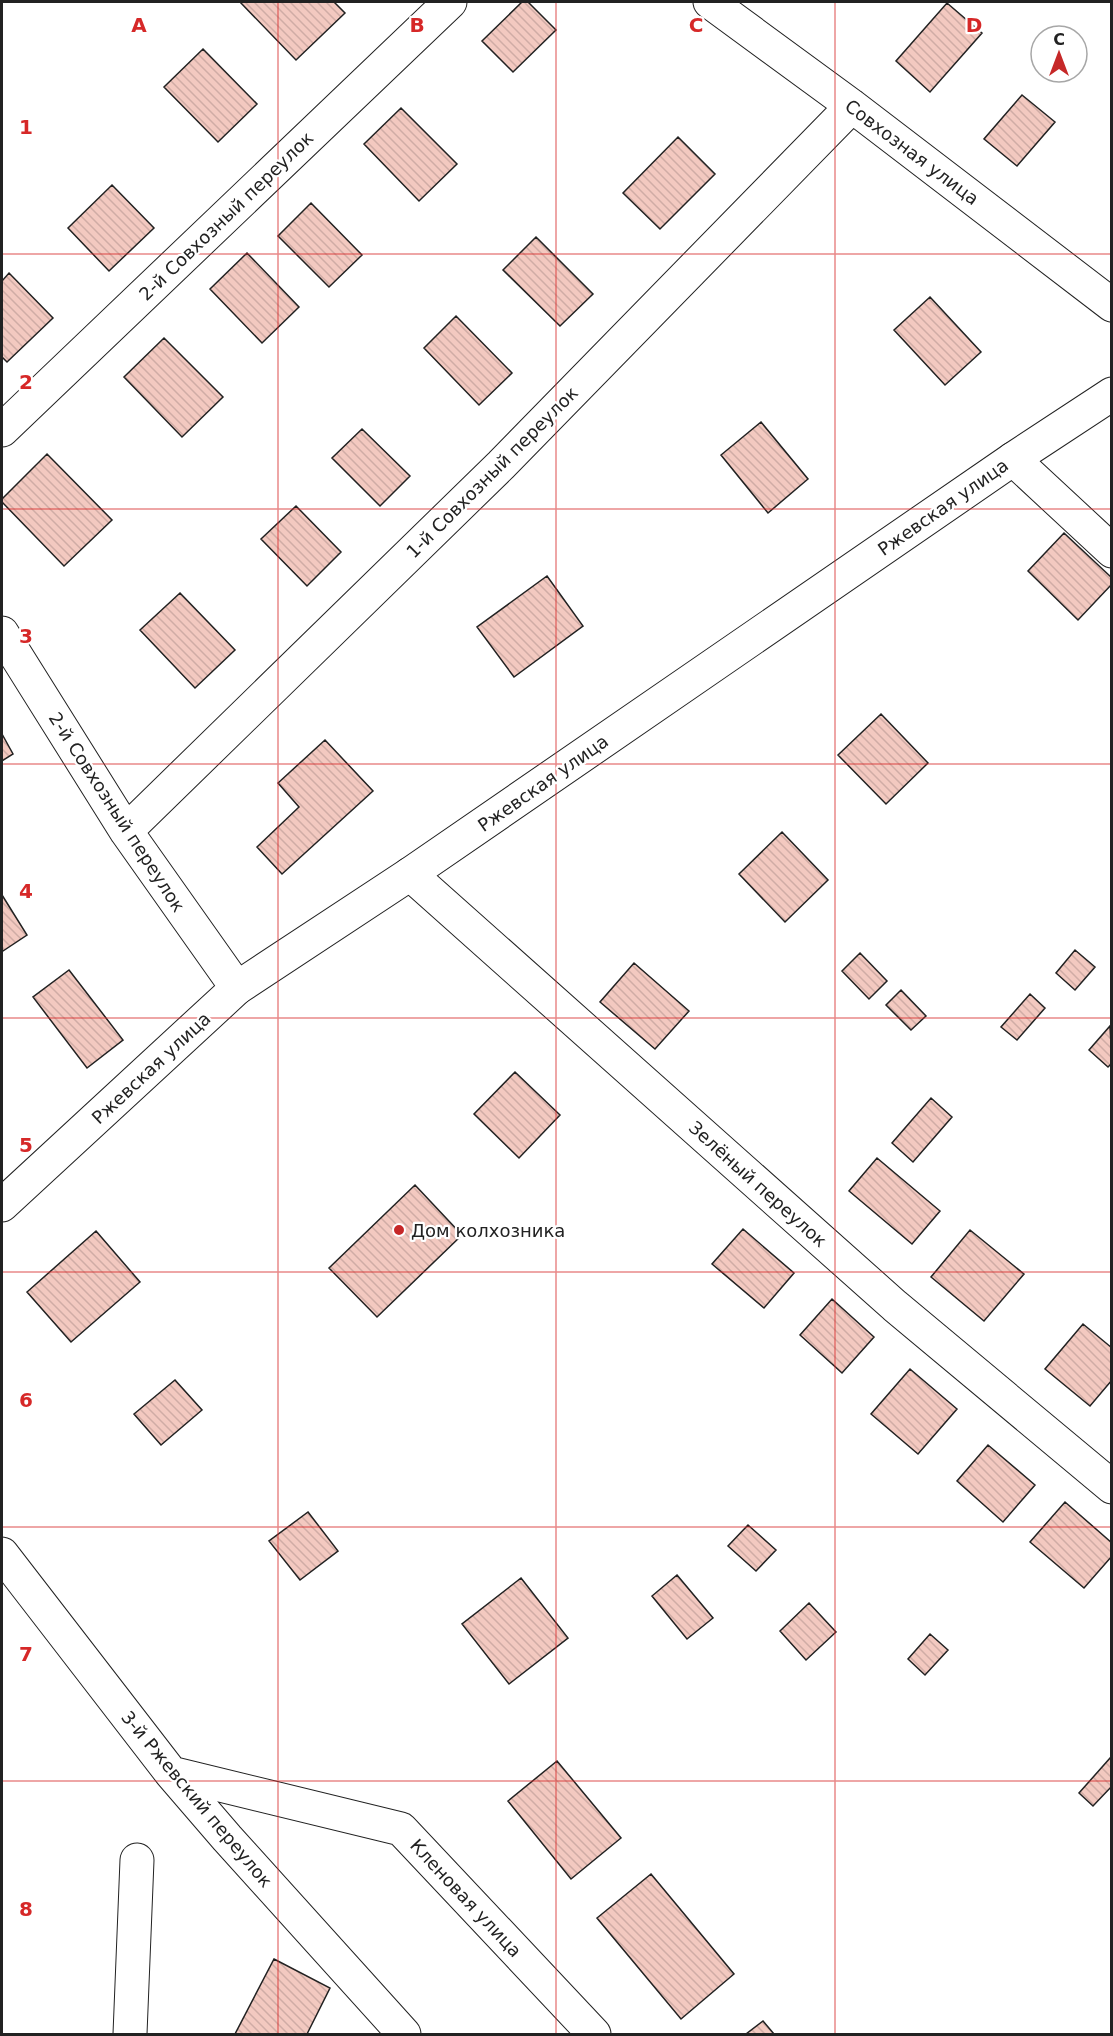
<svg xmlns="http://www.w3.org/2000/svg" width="1113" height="2036" font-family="'DejaVu Sans',sans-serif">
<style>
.building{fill:url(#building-back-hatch);stroke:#222;stroke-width:1.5}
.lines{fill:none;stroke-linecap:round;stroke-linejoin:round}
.minor-casing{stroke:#222;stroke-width:35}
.major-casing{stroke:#222;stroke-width:35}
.minor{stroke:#fff;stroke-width:33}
.major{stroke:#fff;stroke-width:33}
.grid{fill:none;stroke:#d62828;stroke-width:1.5;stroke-opacity:0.55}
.poi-dot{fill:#c62828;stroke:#fff;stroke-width:2}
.labels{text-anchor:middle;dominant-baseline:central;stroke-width:4.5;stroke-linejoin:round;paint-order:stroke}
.street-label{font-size:18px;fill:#222;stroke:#fff}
.poi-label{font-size:18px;fill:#222;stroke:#fff;text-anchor:start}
.grid-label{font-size:20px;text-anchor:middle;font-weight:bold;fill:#d62828;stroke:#fff;stroke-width:4.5;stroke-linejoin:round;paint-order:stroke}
</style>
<defs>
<pattern id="building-back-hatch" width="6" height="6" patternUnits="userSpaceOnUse" patternTransform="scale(1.5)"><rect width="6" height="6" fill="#f3c9c0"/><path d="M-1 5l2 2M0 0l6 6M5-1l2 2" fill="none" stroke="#d0aca5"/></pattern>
</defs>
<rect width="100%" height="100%" fill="#fff"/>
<path class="building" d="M240,2h94l11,11 -49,47z
M522,2h6l28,28 -43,42 -31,-31z
M947,3l35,30 -52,59 -34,-31z
M203,49l54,55 -39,38 -54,-55z
M1022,95l33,27 -38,44 -33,-27z
M401,108l56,56 -38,37 -55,-57z
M678,137l37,37 -55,55 -37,-36z
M112,185l42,43 -45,43 -41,-43z
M311,203l51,52 -33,32 -51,-51z
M536,237l57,57 -33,32 -57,-56z
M247,253l52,54 -37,36 -52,-54z
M9,273l44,45 -46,44 -5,-5v-76z
M930,297l51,55 -36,33 -51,-55z
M456,316l56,57 -33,32 -55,-57z
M164,338l59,59 -41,40 -58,-60z
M761,422l47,57 -40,34 -47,-58z
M362,429l48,47 -30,30 -48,-48z
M47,454l65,66 -48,46 -62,-64v-3z
M296,506l45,46 -34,34 -46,-47z
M1064,533l48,45v6l-34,36 -50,-49z
M547,576l36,50 -69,51 -37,-50z
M180,593l55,57 -40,38 -55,-58z
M881,714l47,49 -42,41 -48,-49z
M2,734l11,20 -11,7z
M325,740l48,51 -91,83 -25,-27 42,-40 -21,-24z
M782,832l46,48 -43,42 -46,-48z
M2,895l25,40 -24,16 -1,-2z
M1075,950l20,17 -20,23 -19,-17z
M860,953l27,28 -18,18 -27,-28z
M634,963l55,48 -34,38 -55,-47z
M69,970l54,70 -36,28 -54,-71z
M901,990l25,26 -15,14 -25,-25z
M1030,994l15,14 -28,32 -16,-13z
M1110,1026l2,37 -4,4 -19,-17z
M515,1072l45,43 -41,43 -45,-44z
M931,1098l21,19 -39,45 -21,-19z
M877,1158l63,53 -28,33 -63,-53z
M415,1185l47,50 -85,82 -48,-49z
M743,1229l51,44 -30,35 -52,-44z
M970,1230l54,44 -40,47 -53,-44z
M96,1231l44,51 -69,60 -44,-50z
M832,1299l42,38 -32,36 -42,-38z
M1083,1324l29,24v32l-22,26 -45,-37z
M910,1369l47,40 -39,45 -47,-40z
M175,1380l27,30 -41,35 -27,-31z
M988,1445l47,40 -32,37 -46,-41z
M1065,1502l47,41v13l-28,32 -54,-46z
M308,1512l30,39 -38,29 -31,-39z
M748,1525l28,25 -20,21 -28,-25z
M677,1575l36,43 -26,21 -35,-43z
M521,1578l47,60 -59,46 -47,-60z
M809,1603l27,29 -30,28 -26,-29z
M930,1634l18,16 -23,25 -17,-16z
M1111,1757l1,29 -19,20 -14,-13z
M557,1761l64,77 -50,41 -63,-78z
M651,1874l83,100 -53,45 -84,-101z
M274,1959l56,29 -23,46h-72z
M763,2021l11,13h-28z"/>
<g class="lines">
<g class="minor-casing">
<path id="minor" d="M710,2l142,104 260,199
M2,430l448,-428
M1013,459l99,92
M2,633l124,198 111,157
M126,831l375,-366 351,-359
M410,874l485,432 217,181
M2,1554l169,219 56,65 177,196
M171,1773l230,56 193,205
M130,2034l7,-174"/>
</g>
<g class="major-casing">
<path id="major" d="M2,1205l235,-217 173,-114 603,-415 99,-65"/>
</g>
<use href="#minor" class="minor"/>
<use href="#major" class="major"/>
</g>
<path class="grid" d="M278,2v2032M556,2v2032M835,2v2032M2,254h1110M2,509h1110M2,764h1110M2,1018h1110M2,1272h1110M2,1527h1110M2,1781h1110"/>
<circle class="poi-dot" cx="399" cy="1230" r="6"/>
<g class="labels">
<g class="street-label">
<text transform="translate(912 152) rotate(37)">Совхозная улица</text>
<text transform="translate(226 216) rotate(-44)">2-й Совхозный переулок</text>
<text transform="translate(492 472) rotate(-45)">1-й Совхозный переулок</text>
<text transform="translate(943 507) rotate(-35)">Ржевская улица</text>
<text transform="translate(543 783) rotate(-35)">Ржевская улица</text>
<text transform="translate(117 812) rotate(57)">2-й Совхозный переулок</text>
<text transform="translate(151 1068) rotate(-43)">Ржевская улица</text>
<text transform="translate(758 1184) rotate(42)">Зелёный переулок</text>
<text transform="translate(197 1799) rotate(50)">3-й Ржевский переулок</text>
<text transform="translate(466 1898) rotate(47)">Кленовая улица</text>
</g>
<g class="poi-label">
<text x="411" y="1230">Дом колхозника</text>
</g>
</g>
<g class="grid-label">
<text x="139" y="32">A</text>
<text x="417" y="32">B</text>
<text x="696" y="32">C</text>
<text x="974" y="32">D</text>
<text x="26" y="134">1</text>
<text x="26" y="389">2</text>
<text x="26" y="643">3</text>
<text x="26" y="898">4</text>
<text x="26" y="1152">5</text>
<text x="26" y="1407">6</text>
<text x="26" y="1661">7</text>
<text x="26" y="1916">8</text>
</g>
<rect width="1113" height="2036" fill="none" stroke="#222222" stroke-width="6"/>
<g transform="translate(1059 54)"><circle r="28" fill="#ffffff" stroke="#a7a7a7" stroke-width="1.5"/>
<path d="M0-4.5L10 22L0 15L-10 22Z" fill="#c62828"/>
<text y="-9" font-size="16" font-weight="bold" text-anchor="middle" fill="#222222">С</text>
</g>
</svg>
